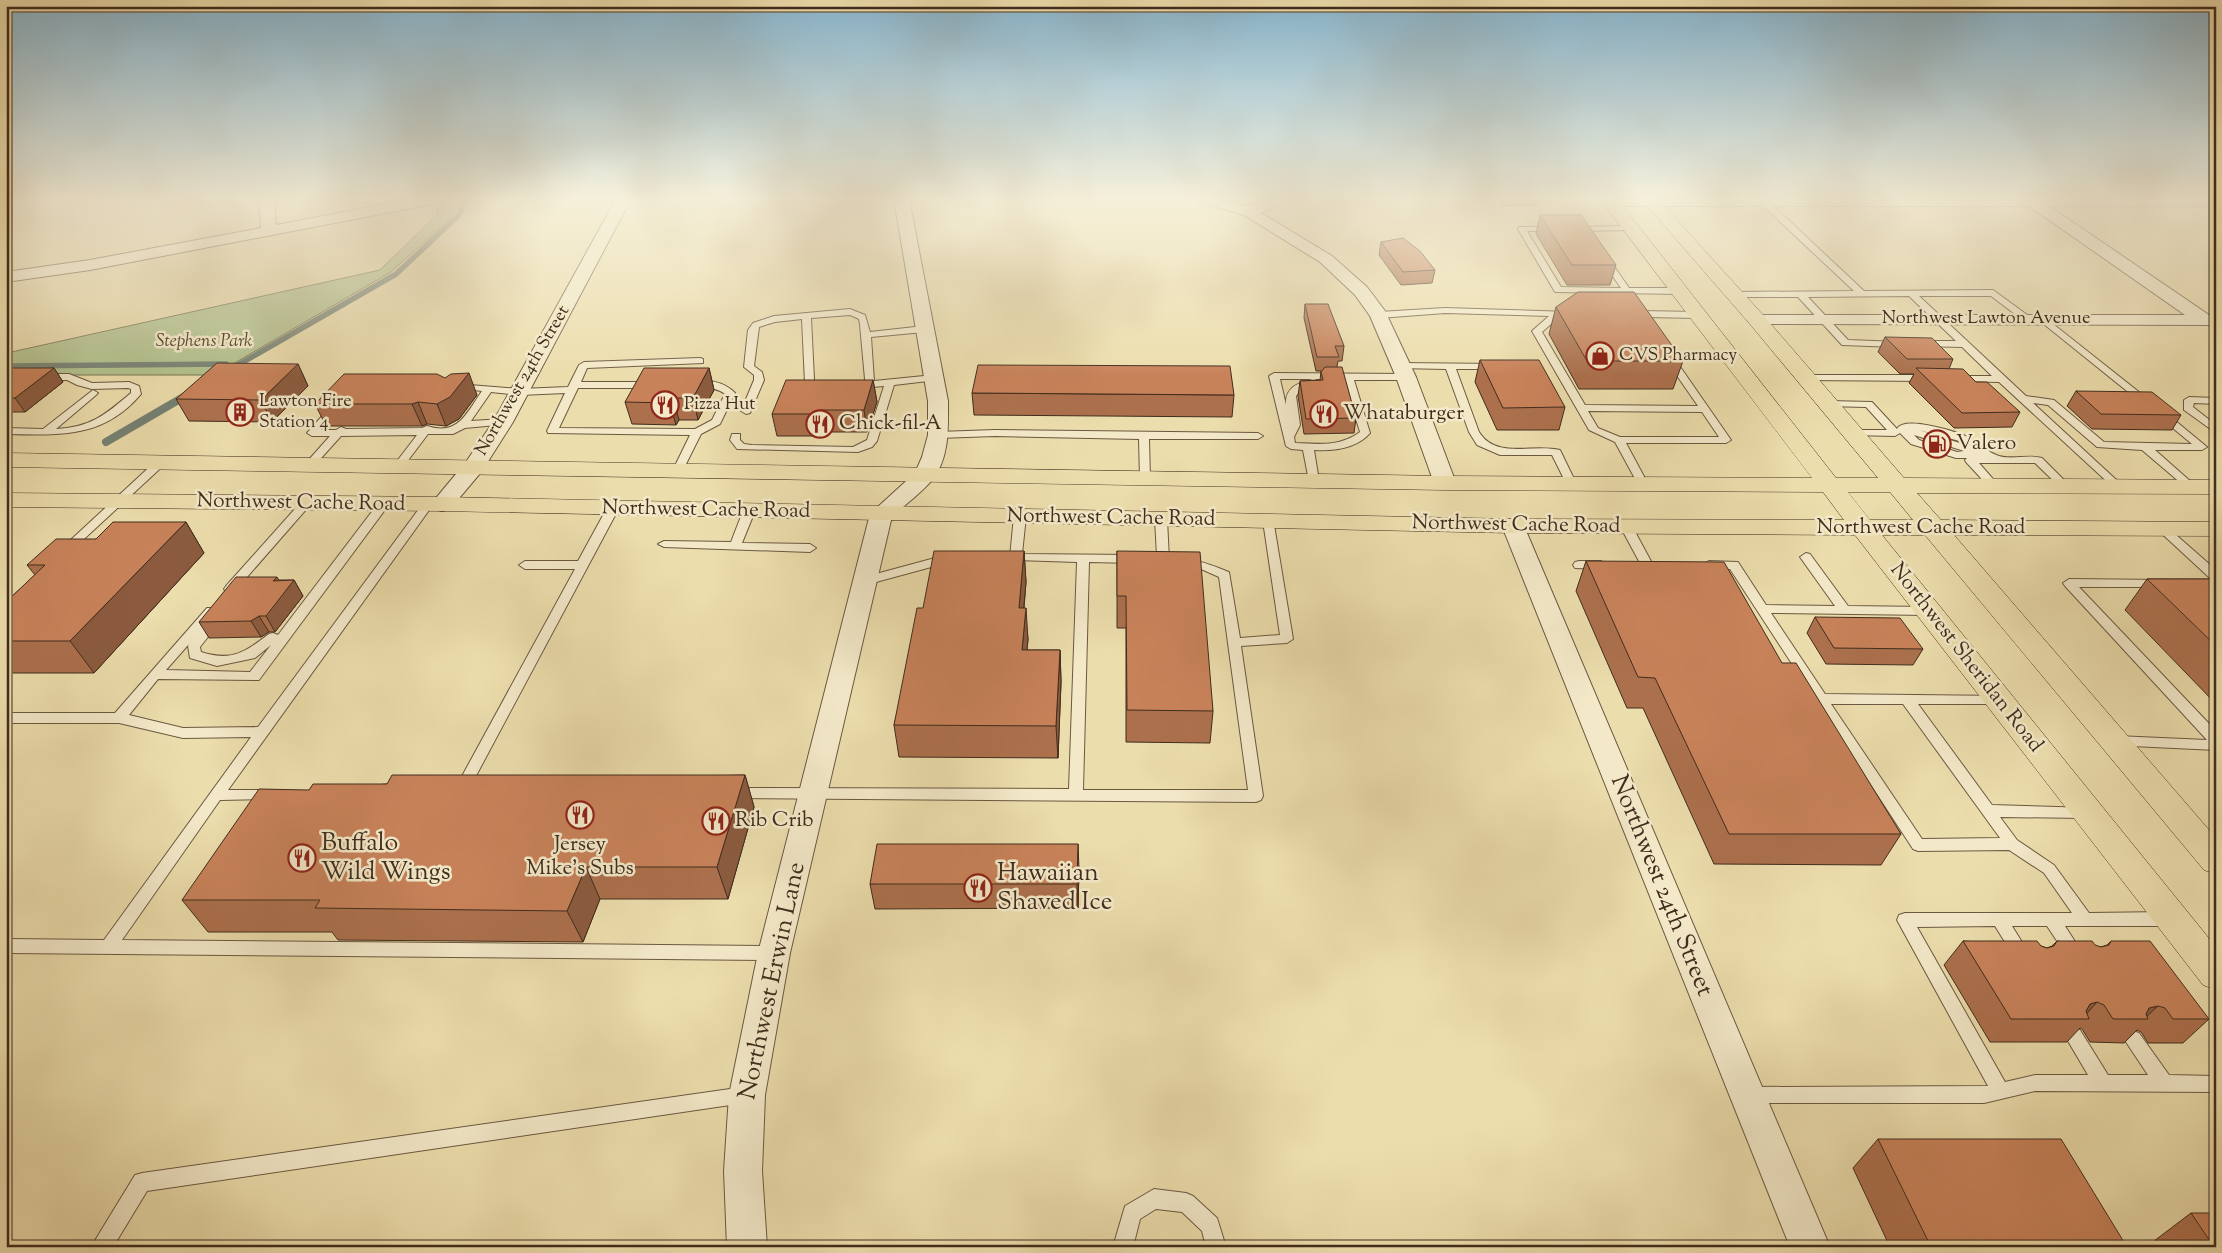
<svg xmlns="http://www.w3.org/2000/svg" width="2222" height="1253" font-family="'Sorts Mill Goudy',serif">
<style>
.green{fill:#b2c28e;stroke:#797756}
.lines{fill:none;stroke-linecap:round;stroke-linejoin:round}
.stream-far1{stroke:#758274;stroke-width:5.5}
.stream{stroke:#758274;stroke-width:8}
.service-casing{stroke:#6b5841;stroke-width:2}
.minor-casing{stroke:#6b5841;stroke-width:2}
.primary-casing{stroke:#402c1d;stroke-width:1}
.service{fill:#f3e9c9;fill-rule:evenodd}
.minor{fill:#f3e9c9;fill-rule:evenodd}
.primary{fill:#ecddac;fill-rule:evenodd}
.wall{fill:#ac704d;stroke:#402c1d}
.shaded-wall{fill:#8c5b3f;stroke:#402c1d}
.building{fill:#c8825a;stroke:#402c1d}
.labels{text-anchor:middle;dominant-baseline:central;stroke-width:5;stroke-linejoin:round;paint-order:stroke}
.far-street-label{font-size:18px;fill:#402c1d;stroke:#f3e9c9}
.far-park-label{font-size:18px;font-style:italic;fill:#574a34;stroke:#f3e9c9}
.far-poi-label{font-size:18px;fill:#402c1d;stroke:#f3e9c9;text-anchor:start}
.poi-label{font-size:21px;fill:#402c1d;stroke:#f3e9c9;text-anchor:start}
.street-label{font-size:21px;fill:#402c1d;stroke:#f3e9c9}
.near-poi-label{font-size:25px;fill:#402c1d;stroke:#f3e9c9;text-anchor:start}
.near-street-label{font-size:25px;fill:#402c1d;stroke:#f3e9c9}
</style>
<rect width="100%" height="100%" fill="#ecddac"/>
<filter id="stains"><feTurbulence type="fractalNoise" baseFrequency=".004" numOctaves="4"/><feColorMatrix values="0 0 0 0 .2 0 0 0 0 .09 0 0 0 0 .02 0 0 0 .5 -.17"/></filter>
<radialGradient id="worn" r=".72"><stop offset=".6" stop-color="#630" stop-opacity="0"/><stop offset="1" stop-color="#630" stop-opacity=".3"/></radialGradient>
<path class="green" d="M437,199h25l-13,21 -58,52 -177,103h-208l1,-22 373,-83 58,-56z"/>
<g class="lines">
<path class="stream-far1" d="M6,366l220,-2
M231,369l165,-95 63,-59 8,-16"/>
<path class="stream" d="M106,442l81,-47"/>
<g class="service-casing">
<path id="service" d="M1760,199h6l98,92 129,-1 37,27v4h-6l-33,-25h-72l107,100 28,4 50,42 88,2 -35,-29 5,-3 4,1 41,34 -5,3h-47l43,38 -5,3 -4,-1 -47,-40 -45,-3 -49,-42 -15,-2 91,84 -1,2h-8l-116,-107 -46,-1v-4l3,-1h36l-30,-29 -43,-1 -2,-2 5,-3h34l-47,-45 -101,1 40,43 52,2 2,2 -5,3 -55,-2 -44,-48h-67v-4l3,-1 120,-1 -94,-88z
M1630,226l4,2 -1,2 -58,1 -4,-2 4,-2z
M1519,227h37l1,2 -4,2h-26l34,56 60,1 -21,-30 4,-2h3l22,32h50l4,3 -4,3 -124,-2 -37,-63z
M1445,308l126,4v4l-12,1 -17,15 43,73 113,1 -34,-49 2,-2h6l59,85 -5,3h-100l22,41 -1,2h-8l-24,-44 -26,-12 -57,-99 17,-15 -104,-3 -66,5 -4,-3 4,-3zM1588,411l114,1 17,25h-99l-22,-9z
M850,309l15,6 5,17 54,-6 5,3 -5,3 -53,5 3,44 60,-6 3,1v4l-43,5 -17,56 -5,6 -14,5 -121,-3 -7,-9 2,-6h8v6l4,4 8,1 101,2 14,-7 17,-54 -23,2 -5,-3 8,-3 1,-3 -5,-54 -1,-6 -9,-4 -39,3 3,61v2l10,3v4h-6l-13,-5 -3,-64 -27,3 -16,5 -5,39 8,6 2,8 -14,33 -4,1 -5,-3 13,-31v-5l-10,-8 4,-37 5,-7 21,-7z
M1640,311l58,1 4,3 -4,3 -52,-1 2,3 -4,3 -3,-1 -5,-8z
M2043,316l106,84v4h-6l-103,-83v-4z
M700,358l3,1v4l-116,5 -6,14h71l5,3 -5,3h-74l-19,40 136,1 17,-9 13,-26c-13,-10 -24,-2 -33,-9 12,-9 34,-2 43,8l-15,31 -19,10 -19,38h-8l-1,-2 17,-35 -142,-2 -1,-2 18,-38 -45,2 -29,-3 -20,29 32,-2 4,1v4l-42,4 -12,6h-25l-25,33h-8l-1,-2 23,-30 -76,1 -27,30 -4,1 -5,-3 25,-28h-18l-5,-3 24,-27h8l1,2 -19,22h15l5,-3 5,2 76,-1 5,-2c31,10 39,-12 55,-35l-25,-3v-4l63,5 48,-2 11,-22 5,-3z
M1401,363l98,1v4l-3,1h-40l23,63c18,28 53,11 81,18l16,33 -1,2h-8l-15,-30h-52l-23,-10 -8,-13 -23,-63 -48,-1v-4z
M1274,373l132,1 5,3 -5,3h-52l16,53c-14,16 -37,18 -56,17l5,31 -5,3 -5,-3 -6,-31 -12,-1 -5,-3 -17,-70zM1280,379h33c-15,4 -28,8 -27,26zM1315,379l29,1 16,52c-20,15 -42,12 -65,11l-1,-6 6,-12 -4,-29 5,-6 16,-6 2,-2z
M69,374l23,9 37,-1 10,4 2,8c-38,45 -82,41 -135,40v-6l37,1 50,-39 5,3 -2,2 -40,34c35,-2 49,-14 75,-36v-4l-3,-1 -36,1 -15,-4 -10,-5h-23l-5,-3 5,-3z
M1806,375h123l5,3 -5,3 -126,-1 -2,-2z
M2189,397l27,1v6l-22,-1 -1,4 23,18v8l-32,-23v-10z
M1828,401l44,1 25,27c7,-14 61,3 73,9 11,5 18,15 29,18 14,4 29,-2 43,2l29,29 -1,2h-8l-27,-26h-56l21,24 -1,2h-8l-25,-27 -1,-2 2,-2h-11l-45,-14 -11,-11 -5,3 -45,-1v-4l4,-1h33l-21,-23 -41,-1 -2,-2zM1919,430l44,12 6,4zM1914,435l50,16 -7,1 -38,-12z
M995,430l263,3 5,3 -5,3h-109l1,40 -5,3 -5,-3 -1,-40 -144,-3 -57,2 -5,-3 5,-3z
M161,459l5,3 -1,2 -95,88h-8l-2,-2 2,-2 95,-88z
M306,500l4,1 2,2 -2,2 -76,87h-8l-2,-3 2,-3 76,-85z
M384,500l6,3 -131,177 -101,-1 -29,36 54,13 75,-1 166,-225h8l2,2 -2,2 -204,284h43l5,1 2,4 -2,4 -56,1 -98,140 652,6 6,2 2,5 -2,5 -6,2 -768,-7v-14l98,1 147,-203 -68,1 -64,-15h-113v-10h109l92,-105h8l2,3 -3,5h6l2,3 -22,28 1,5c31,10 44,0 68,-18l4,-1 5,2 102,-134zM189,644l-1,2 2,12 27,8 38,-8 16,-13 -21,27 -84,-2z
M613,505l6,3 -150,281 -2,4 -5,1 -5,-1 -2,-4 120,-220h-50l-6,-4 6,-4h53l29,-53z
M749,508l6,3 -13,32 68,1 6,4 -6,4 -146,-5 -6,-3 6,-3 67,1 12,-31z
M1020,513l6,3 -4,38 112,1 6,4 -6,4 -45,-1 -6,228h165l-29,-213 -18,-8 -20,-2 -2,-3c10,-10 39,4 50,8l11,66 40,-3 -17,-114 6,-3 4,1 20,120 -6,4 -46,3 22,150 -2,4 -5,2 -523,-4 -5,-1 -2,-4 2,-4 5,-1 336,1 8,-227 -65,-2 -2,-3 4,-41z
M1161,516l6,3 2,41c-4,5 -17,5 -21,0l2,-3 7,-1 -2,-37z
M1626,523l6,3 21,39 -2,3 -4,1 -6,-4 -21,-39z
M2163,526l4,1 49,43v11l-4,-1 -53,-49 -2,-2z
M1806,553l4,1 38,52 80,1 6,4 -6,4 -157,-2 54,81 178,2 2,3 -2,3 -5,2h-80l74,101 99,3 2,4 -2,4 -5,2 -86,-1 17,23 37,25 35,48 78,-1 6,2 2,5 -2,5 -6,2h-102l18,28 -2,5 -6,2 -6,-2 -22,-33h-35l18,29 -2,5 -6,2 -6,-2 -21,-34 -78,1 88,155 30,-7h53l-23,-39 3,-6 6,-2 6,2 28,45h40l-24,-36 3,-6 6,-2 6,2 30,42 47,1v16l-181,-1 -51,12h-234l-6,-2 -3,-6 3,-6 6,-2 238,-1 -91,-166 2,-5 6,-2h167l-28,-40 -35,-23 -91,1 -5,-2 -183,-280h-21l-6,-4 6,-4 29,1 28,43 69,1 -35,-49zM1831,704h72l97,134 -78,1z
M948,557l6,4 -2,3 -17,2 -70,19 -6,-4 2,-3 74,-20z
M1579,561h22l6,4 -6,4 -26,-1 -2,-3 2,-3z
M2069,579l96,1 2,3 -6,4h-82l137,144v19l-105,-5 -2,-4 2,-4 5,-1 91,4 -142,-154 -2,-3z
M744,1087l6,2 3,6 -3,6 -6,2 -597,88 -34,56h-22l44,-72 7,-2z
M1154,1189l32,4 7,3 24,22 9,29h-20l-4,-16 -20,-19 -26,-3 -16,10 -7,28h-20l12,-41z"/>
</g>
<g class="minor-casing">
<path id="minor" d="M259,199h15l2,26 137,-26h32l-7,4 -348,67 -84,12v-10l84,-12 171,-32z
M616,199h15l-118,223 -31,49 -32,38 -8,2 -8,-2 -3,-5 35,-42 27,-40z
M894,199h15l39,202c0,26 2,57 -16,79 -11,13 -27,25 -40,36l-102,437 -25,142 -3,76 5,76h-40l-3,-76 5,-76 29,-142 112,-439 45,-41 7,-16 6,-22v-34z
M1199,199h24l25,8 19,-8h21l-2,3 -25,11 71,43 35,31 18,24 31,66 40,106 -3,5 -8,1 -8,-1 -3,-5 -38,-106 -26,-61 -15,-21 -35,-33 -76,-47 -43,-13z
M1603,199h613v7h-167l160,109h7v10l-460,-1 -6,-1 -3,-4 3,-4h435l-156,-109h-420l-5,-2z
M1513,519l8,2 3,5 306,721h-40l-288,-721 3,-5z"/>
</g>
<g class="primary-casing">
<path id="primary" d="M1600,199h17l219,279h42l-129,-155 -108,-124h17l105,116 141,163 312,2v14l-299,-1 24,27 275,2v14l-262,-1 262,303v36l-12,-4 -279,-335h-43l334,412v43l-13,-5 -348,-450 -342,-2 -1071,-22 -436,-4v-14l436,4 1071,22 331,1 -21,-28 -378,-2 -1439,-23v-14l1439,23 367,2zM1848,492h42l23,28h-43z"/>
</g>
<use href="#service" class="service"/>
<use href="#minor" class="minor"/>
<use href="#primary" class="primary"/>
</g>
<path class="wall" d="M1499,199h38l-1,6 -33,1z
M1540,215l76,50 -6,20h-43l-31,-51z
M1381,242l54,28 -3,13 -31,2 -22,-30z
M1305,304l39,42 -2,15h-4l-1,6 19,51 -2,15 -50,1 -6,-38 2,-15 20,-1 1,-9h-5l-12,-53z
M1556,307l127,54 -10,28h-94l-30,-55z
M1885,337l68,22 -4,10 27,13 44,30 -8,15 -58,1 -45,-45 5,-9h-14l-22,-22z
M1480,360l85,47 -6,23h-62l-22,-48z
M298,364l10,22 -36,36 -83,-1 -13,-22z
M54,368l9,14 -38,30h-19v-41z
M709,368l5,22 -16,30h-19l-3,5 -44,-1 -7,-22z
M873,380l4,22 -10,30h-43l-1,4h-46l-5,-22z
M2076,391l105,24 -9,15 -80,-1 -25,-23z
M972,393l262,2 -2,22 -258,-2z
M477,395l-18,24 -13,7 -19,-2 -5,2h-96l-11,-22z
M186,522l18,31 -110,120h-88v-71l29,-27 -8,-10 69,-26z
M1024,551l2,31 -2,26 4,31 -1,11h33l1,32 -3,76 -159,-1 -5,-32 29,-117z
M1117,551l96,160 -3,32 -84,-1v-114h-9z
M1586,561l196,102 119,171 -20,31 -167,-1 -71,-156h-16l-51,-117z
M2147,579h69v125l-91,-94z
M279,580h15l9,16 -28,36h-6l-8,5 -52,1 -10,-16z
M1815,617l108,32 -10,16 -87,-1 -19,-31z
M745,775l9,32 -26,92h-128l-17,43 -245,-2 -6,-8h-124l-26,-32 127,-110 78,-6z
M1079,869l-1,39 -203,1 -5,-25z
M1963,941l78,5 6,2 5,-2 5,-5 44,6 6,-2 4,-4 98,78 -26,24h-35l-7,-11 -4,-2 -13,13 -34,-1 -8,-13 -2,-1 -13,14h-77l-46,-77z
M1878,1139l249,108h-237l-37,-79z
M2191,1213l25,34h-58l-4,-6z"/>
<path class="shaded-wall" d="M298,364l10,22 -36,36 -11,-22z
M54,368l9,14 -38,30 -10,-14z
M709,368l5,22 -16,30 -5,-22z
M469,373l8,22 -18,24 -13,7 -9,-22z
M873,380l4,22 -10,30 -3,-22z
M673,398l6,22 -3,5 -6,-22z
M418,402l9,22 -5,2 -10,-22z
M820,410l4,22 -1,4 -4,-22z
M186,522l18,31 -110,120 -24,-32z
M1024,551l2,31 -5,57 -2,-31z
M277,577l8,14 9,-11 9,16 -28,36 -9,-16 7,-35z
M1026,608l2,31 -4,43 -2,-32z
M259,616l10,16 -8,5 -10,-16z
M1060,650l1,32 -3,76 -2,-32z
M745,775l9,32 -26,92 -11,-32z
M1078,844l1,25 -1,39 -1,-24z
M586,867l14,32 -17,43 -16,-31z
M2097,1002l-15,17 8,-15z
M2158,1006l-14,13 5,-11z"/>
<path class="building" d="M1540,215h41l35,50h-44z
M1403,238l17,13 15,19 -32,2 -22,-30z
M1578,292h56l49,69h-96l-31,-54z
M1305,304h23l16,42h-9l4,11h-22z
M1885,337l47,1 21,21h-46z
M1480,360h59l26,47 -62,1z
M217,363l81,1 -37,36 -85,-1z
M978,365l252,1 4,29 -262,-2z
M1325,367h17l14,51 -50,1 -6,-38 23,-1 -2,-8z
M11,368h43l-39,30h-9v-27z
M644,368h65l-16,30h-20l-3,5 -45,-1z
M1916,368l47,1 13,13h11l33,30 -58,1z
M469,373l-19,24 -13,7 -19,-2 -6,2h-97l29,-30h93l8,4 6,-4z
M786,380h87l-9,30h-44l-1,4h-47z
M2076,391l76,1 29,23 -80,-1z
M113,522h73l-116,119h-64v-39l39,-37h-18l29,-26h40z
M934,551h90l-5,57h7l-4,42h38l-4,76 -162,-1 23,-117h6z
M1117,551l83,1 13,159 -86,-1 -1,-114h-9z
M1586,561l138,1 58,101h14l105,171h-172l-74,-156 -17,-1z
M236,577h41l-4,4 21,-1 -28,36h-7l-8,5 -52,1z
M2147,579h69v67z
M1815,617l85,1 23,31 -89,-1z
M392,775h353l-28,92h-131l-19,44 -252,-3 5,-8h-138l77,-111 50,1 4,-6h74z
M877,844h201l-1,40h-207z
M1963,941h74l4,5 6,2 7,-2 3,-5h35l3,4 6,2 8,-2 2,-4h39l59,78h-36l-8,-11 -7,-2 -9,2 -3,6 2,5h-35l-9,-14 -7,-3 -7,2 -4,7 3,8h-78z
M1878,1139h183l66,108h-196z
M2191,1213h25v34h-2z"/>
<linearGradient id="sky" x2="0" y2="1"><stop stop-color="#88b7d1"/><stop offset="0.53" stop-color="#f6f0da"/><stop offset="1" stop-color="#f6f0da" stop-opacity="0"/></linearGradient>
<rect width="2222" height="375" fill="url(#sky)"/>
<defs>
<g id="shop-ring" transform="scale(1.4375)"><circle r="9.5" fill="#f3e9c9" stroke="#8f2418" stroke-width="1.5"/><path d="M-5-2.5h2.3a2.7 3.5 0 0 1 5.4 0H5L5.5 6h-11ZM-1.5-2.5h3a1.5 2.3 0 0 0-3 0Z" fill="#8f2418"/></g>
<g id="restaurant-ring" transform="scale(1.4375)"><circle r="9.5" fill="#f3e9c9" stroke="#8f2418" stroke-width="1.5"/><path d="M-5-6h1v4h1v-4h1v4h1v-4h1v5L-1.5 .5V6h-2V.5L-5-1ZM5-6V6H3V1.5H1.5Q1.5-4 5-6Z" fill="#8f2418"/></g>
<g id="building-ring" transform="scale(1.4375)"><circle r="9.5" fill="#f3e9c9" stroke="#8f2418" stroke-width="1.5"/><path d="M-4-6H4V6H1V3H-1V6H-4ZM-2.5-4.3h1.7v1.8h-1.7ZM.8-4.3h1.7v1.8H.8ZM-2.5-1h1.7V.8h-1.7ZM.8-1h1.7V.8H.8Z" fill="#8f2418"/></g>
<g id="fuel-ring" transform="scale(1.4375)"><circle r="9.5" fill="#f3e9c9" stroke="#8f2418" stroke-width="1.5"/><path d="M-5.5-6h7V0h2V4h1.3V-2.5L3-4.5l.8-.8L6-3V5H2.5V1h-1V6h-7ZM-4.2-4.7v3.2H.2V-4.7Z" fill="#8f2418"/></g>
</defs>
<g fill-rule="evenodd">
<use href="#shop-ring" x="1600" y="356"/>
<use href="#restaurant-ring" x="665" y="405"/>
<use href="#building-ring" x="240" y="412"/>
<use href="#restaurant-ring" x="1324" y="414"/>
<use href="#restaurant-ring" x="820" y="424"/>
<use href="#fuel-ring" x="1937" y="444"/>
<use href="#restaurant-ring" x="580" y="815"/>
<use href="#restaurant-ring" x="716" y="821"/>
<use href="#restaurant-ring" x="302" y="858"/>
<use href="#restaurant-ring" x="978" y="888"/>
</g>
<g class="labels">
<g class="far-street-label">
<text x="1986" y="319">Northwest Lawton Avenue</text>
<text transform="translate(523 381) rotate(-60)">Northwest 24th Street</text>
</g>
<g class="far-park-label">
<text x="204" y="342">Stephens Park</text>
</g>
<g class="far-poi-label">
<text x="1619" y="356">CVS Pharmacy</text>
<text x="259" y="402">Lawton Fire<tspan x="259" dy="21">Station 4</tspan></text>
<text x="684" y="405">Pizza Hut</text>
</g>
<g class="poi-label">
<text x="1343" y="414">Whataburger</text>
<text x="839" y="424">Chick-fil-A</text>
<text x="1956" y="444">Valero</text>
<text x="735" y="821">Rib Crib</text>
<text x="580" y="845" text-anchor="middle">Jersey<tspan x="580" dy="24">Mike's Subs</tspan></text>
</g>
<g class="street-label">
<text transform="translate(301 503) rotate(1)">Northwest Cache Road</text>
<text transform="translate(706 510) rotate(1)">Northwest Cache Road</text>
<text transform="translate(1111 518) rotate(1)">Northwest Cache Road</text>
<text transform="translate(1516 525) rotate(1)">Northwest Cache Road</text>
<text x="1921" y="528">Northwest Cache Road</text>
<text transform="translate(1966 658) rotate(52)">Northwest Sheridan Road</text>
</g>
<g class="near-poi-label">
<text x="321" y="844">Buffalo<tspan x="321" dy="29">Wild Wings</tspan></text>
<text x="997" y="874">Hawaiian<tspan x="997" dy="29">Shaved Ice</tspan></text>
</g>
<g class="near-street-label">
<text transform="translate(1661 886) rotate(68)">Northwest 24th Street</text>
<text transform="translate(773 981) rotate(-78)">Northwest Erwin Lane</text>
</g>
</g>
<rect width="2222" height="1253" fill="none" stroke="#ecddac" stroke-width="25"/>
<rect x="8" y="8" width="2207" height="1238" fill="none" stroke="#402c1d" stroke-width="2.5"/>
<rect x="12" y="12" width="2197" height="1228" fill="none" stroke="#402c1d"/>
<rect width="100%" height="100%" filter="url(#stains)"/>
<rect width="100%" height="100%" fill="url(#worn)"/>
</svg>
